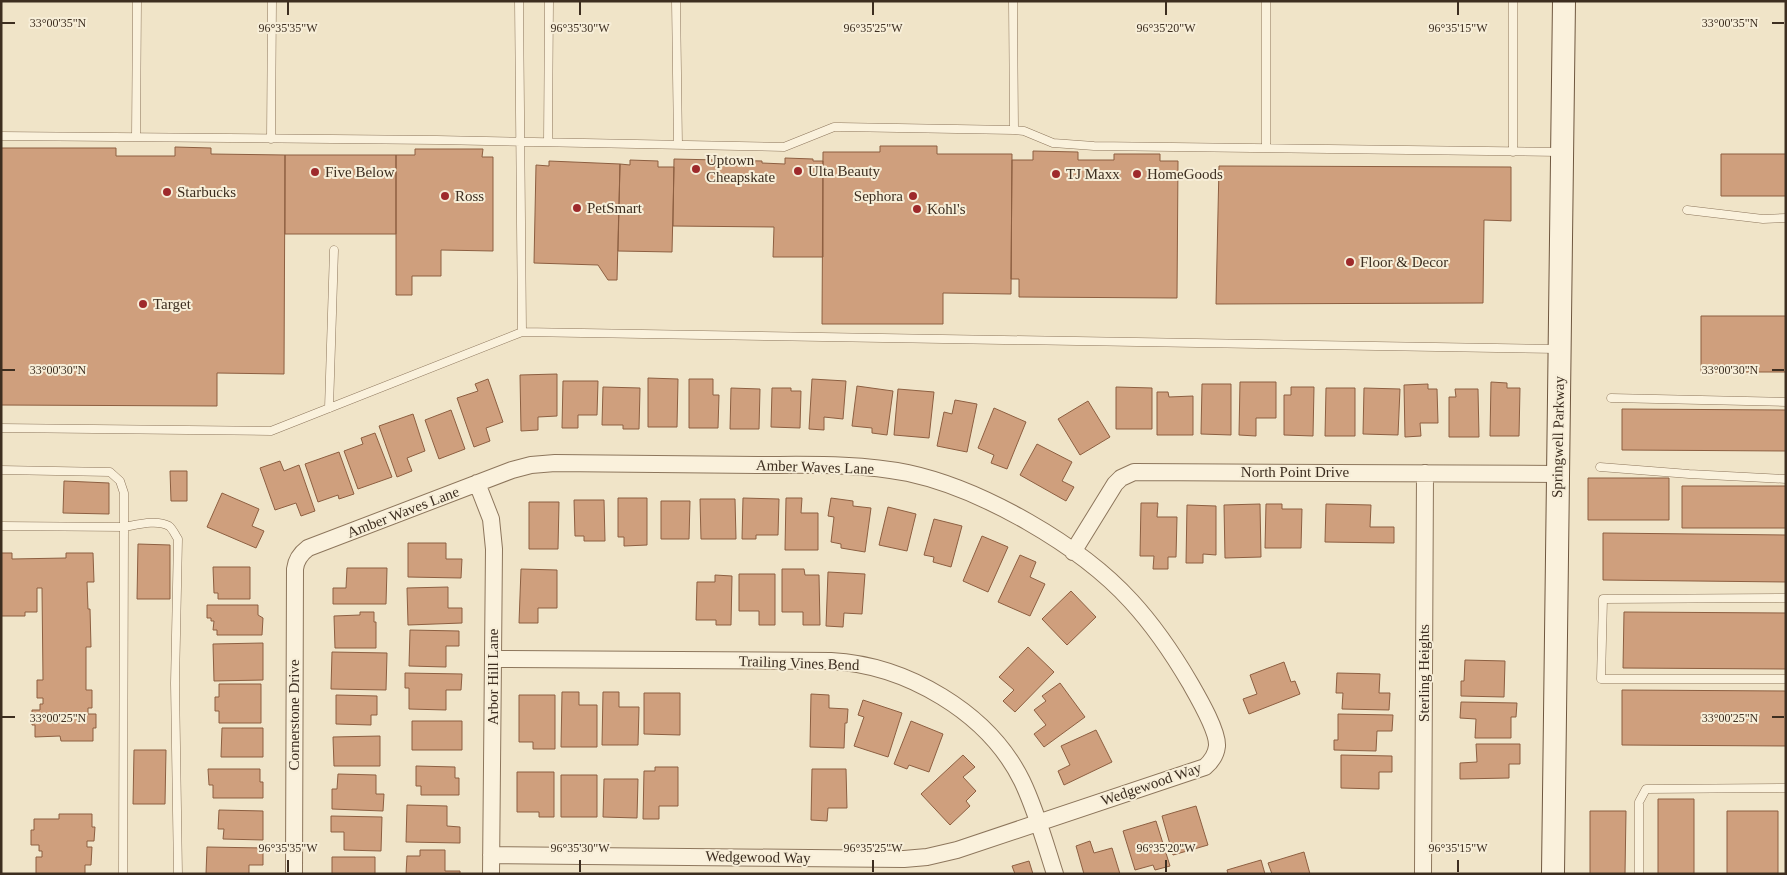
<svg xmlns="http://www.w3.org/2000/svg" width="1787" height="875" font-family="'Times New Roman',serif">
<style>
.building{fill:#cf9f7d;stroke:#8d5f41}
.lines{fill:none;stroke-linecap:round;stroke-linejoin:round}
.lane-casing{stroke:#8d765c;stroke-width:9}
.street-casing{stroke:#8d765c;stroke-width:18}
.secondary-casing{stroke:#6f573f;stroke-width:24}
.lane{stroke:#faf1dc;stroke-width:8}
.street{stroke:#faf1dc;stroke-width:16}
.secondary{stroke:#faf1dc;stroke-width:22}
.ticks{fill:none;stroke:#3d2e20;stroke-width:2}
.poi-dot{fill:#9e2a2b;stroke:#f7eed8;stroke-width:2}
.labels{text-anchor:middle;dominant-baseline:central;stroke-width:4;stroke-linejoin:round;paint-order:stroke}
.poi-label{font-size:15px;fill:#3d2e20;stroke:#f7eed8;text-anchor:start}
.street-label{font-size:15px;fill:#3d2e20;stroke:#f7eed8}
.ticks-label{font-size:12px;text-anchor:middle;fill:#3d2e20;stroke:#f7eed8;stroke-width:4;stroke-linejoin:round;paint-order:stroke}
</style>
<rect width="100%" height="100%" fill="#f0e4c8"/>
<path class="building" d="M880,146h57v8h75l-1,140 -68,-1v31h-121l1,-172h57z
M175,147l36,1v6l74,1 -1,219 -67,-1v33l-216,-1v-257h115v8h59z
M415,149h68l-1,8h11v94l-52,-1v26h-29v19h-16v-140h19z
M1033,151l45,1v8h36v-6h46v7h18l-1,137 -158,-1v-18h-8l1,-119h21z
M1721,154h65v42h-65z
M285,155h111v79h-111z
M785,158l28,1v2h10v96h-50l1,-30 -101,-1 1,-67 88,2v2l23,1z
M630,160l28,1v6h16l-2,85 -54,-1 2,-87 10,1z
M549,161l71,3 -3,116h-9l-10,-15 -64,-2 2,-98 13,1z
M1219,166l292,1v54l-27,-1 -1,83 -267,1z
M1701,316h85v56h-85z
M557,374v42l-19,1v13l-17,1 -1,-56z
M648,378l30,1 -1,48h-29z
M488,379l15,43 -17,6 4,13 -16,6 -17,-49 21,-7 -3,-7z
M689,379h24v16h6l-1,33h-29z
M812,379l34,2 -3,38 -19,-2v13l-15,-1z
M563,381h35l-1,34h-19v13h-16z
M1240,382h36v36h-20v18l-17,-1z
M1491,382l16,1v5h13l-1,48h-29z
M1202,384h29v51l-30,-1z
M1428,384v5h9l1,34h-18l1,13 -16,1 -1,-52z
M857,386l36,5 -6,44 -15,-2v-5l-20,-2z
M603,387l37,1 -1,41h-16v-4h-21z
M1116,387l36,1v41h-36z
M1291,387h23l-1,49 -29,-1v-40h7z
M731,388l29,1 -1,40h-29z
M772,388h19v3h10l-1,37 -29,-1z
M1326,388h29v48h-30z
M1364,388l36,1 -2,46 -35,-1z
M898,389l36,3 -5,46 -35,-3z
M1455,389h23l1,48h-30v-40h7z
M1157,392h11l1,5 24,-1v39h-36z
M955,400l22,4 -10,48 -30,-6 7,-34 8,2z
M1088,401l22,36 -30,18 -22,-36z
M994,408l32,14 -19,47 -16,-6 3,-8 -16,-7z
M1622,409l164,1v41l-164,-1z
M451,410l14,39 -26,10 -14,-39z
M413,414l12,37 -18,7 5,13 -15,6 -18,-51z
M375,433l17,44 -34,12 -14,-38 19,-7 -2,-6z
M1037,444l35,18 -10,19 12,6 -8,14 -46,-26z
M339,452l15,42 -15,5 -1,-4 -20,7 -13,-38z
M280,461l4,10 15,-6 16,46 -14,5 -5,-13 -21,7 -15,-42z
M170,471h17v30h-16z
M1588,478h81v42h-81z
M64,481l45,2v31l-46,-1z
M1682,486h104v42h-104z
M222,493l37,16 -7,17 12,5 -8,17 -49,-21z
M618,498h29v47l-23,1v-9h-6z
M743,498l36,1 -1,36h-22v4h-14z
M786,498h16l-1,15h17v37h-33z
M831,498l22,3v5l18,2 -6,44 -24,-4v-4l-10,-2 3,-25 -6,-1z
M700,499h35l1,40h-35z
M574,500h30l1,41h-21v-5h-9z
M661,501h29l-1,38h-28z
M529,502h30l-1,47h-29z
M1141,503h17l-1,14h20l-1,40h-8v12h-15l1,-13h-14z
M1260,504l1,53 -36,1 -1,-53z
M1266,504h16v5h20l-1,39h-36z
M1326,504l45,1 -1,22h24v16l-69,-1z
M1187,505l29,1v49l-13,-1v9h-17z
M888,507l28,7 -9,37 -28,-6z
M934,519l28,7 -11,41 -18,-5 1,-5 -10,-2z
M1603,533l183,2v47l-183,-2z
M982,536l26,11 -20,45 -25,-11z
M408,543h38v16h16l-1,19 -53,-1z
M138,544l32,1v54h-33z
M1,553h11v6l54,-1v-5h27l1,29h-7l1,27h2l1,38h-5v43h6v18h-4v6h8v14h-3v13h-32l-1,-5 -25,1v-12h-3v-15h8v-6h3v-6h-6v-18h6l-1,-92h-5v24h-12v4h-24z
M1020,555l16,7 -6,15 15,7 -15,32 -32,-14z
M213,567h37v32h-32v-6h-4z
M347,568h40l-1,36h-53v-16h13z
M521,569l36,1v38h-19v15h-19z
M782,569h22l1,6h14l1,50h-17v-13h-21z
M828,572l37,2 -3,40 -18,-1 -1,14 -17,-1z
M739,574h36v51h-16v-14h-20z
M715,575l17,1 -1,49h-15v-5h-20l1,-38h18z
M448,587v21h14v15l-54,2 -1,-37z
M1071,591l25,26 -29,28 -25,-26z
M207,605h51v10l5,3 -1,17h-45v-5h-4l1,-9h-3v-3h-4z
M360,612h14v10h2v26h-41l-1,-32 26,-1z
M1624,612l162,1v56l-163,-1z
M410,630l49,1v15h-13v21l-37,-1z
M263,643v37l-49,1 -1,-37z
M1028,647l26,25 -39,40 -12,-11 11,-11 -15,-13z
M332,652l55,1 -1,37 -55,-1z
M1465,660l40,1 -1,36 -43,-1v-15h3z
M1284,662l7,20 4,-1 5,13 -51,20 -6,-15 14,-5 -7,-19z
M405,673l57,1 -1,16h-15v20l-37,-1v-21h-4z
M1337,673l43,1 -1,19h11l-1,17 -47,-1 1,-16h-7z
M1060,683l25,34 -41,30 -10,-13 12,-9 -12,-15 12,-9 -4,-5z
M219,684h42v39h-42v-12h-4v-14h4z
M1622,690l164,1v55l-164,-1z
M562,692h17v13h18v42h-36z
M603,692h16v15h20l-1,38h-36z
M644,693h36v42l-36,-1z
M811,694l18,1v13l19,1 -1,14h-2l-1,25 -34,-1z
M336,695l41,1v19h-6v10l-35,-1z
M519,695h36v54h-22v-7h-14z
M863,700l39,13 -14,44 -34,-11 10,-29 -6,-2z
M1461,702l56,1 -1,14h-5v21h-36l1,-19 -16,-1z
M1338,714l55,1 -1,16h-15l-1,20 -42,-1v-10h4z
M412,721h50v29h-50z
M911,721l32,13 -14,38 -20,-7 -2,4 -13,-5z
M222,728h41v29h-42z
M1096,730l16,32 -48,23 -6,-14 12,-6 -9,-19z
M380,736v30h-46l-1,-29z
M1476,744h44v20h-11v14l-49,1v-16l17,-1z
M134,750h32l-1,54h-32z
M963,755l12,12 -12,10 13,14 -10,10 4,5 -20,19 -29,-31z
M1341,755l51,1v16h-13v17l-38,-1z
M416,766l39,1v11h4v17h-38v-9h-5z
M655,767h23v39h-19v13h-16l1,-48h11z
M208,769h52v13h3v16h-50v-13h-4z
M812,769h34l1,39h-19l-1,13 -16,-1z
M517,772h37v45h-15v-5h-22z
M338,774l38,1v19h8l-1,17 -51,-2v-20h5z
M561,775h36v42h-36z
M604,779h34l-1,39 -34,-1z
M1658,799h36v75h-36z
M407,805l40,1v20l13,1v16l-54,-1z
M1196,806l12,39 -35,10 -11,-39z
M219,810l44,1v29l-40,-1 1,-10h-6z
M1590,811h36l-1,63h-35z
M1727,811h51v63h-51z
M59,814h33v13h3l-1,14h-7v6h5l-1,18h-6v9h-49v-17h6v-6h-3v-6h-8v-15h3v-11h25z
M331,816l51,1 -1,34 -37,-1v-18h-13z
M1156,821l14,45 -15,4 -2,-5 -18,5 -12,-39z
M1090,841l4,12 18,-5 8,26h-36l-8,-28z
M207,847l56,1v17h-14v9h-43z
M420,850h25v21h15v3h-54l1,-18h13z
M1304,852l6,22h-38l-4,-11z
M332,857h43v17h-43z
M1261,860l4,14h-37l-1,-4z
M1029,861l4,13h-18l-3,-8z"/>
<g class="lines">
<g class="lane-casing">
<path id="lane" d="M519,1l3,331
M676,1l2,144
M1013,1l1,129
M1266,1v147
M1,136l436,4 347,7 50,-20h6l174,3 10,1 29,12 41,3 466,6
M136,137l1,-136
M271,139l1,-138
M548,142l1,-141
M1513,152v-151
M1687,210l76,9 23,-1
M1611,398l175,4
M329,408l5,-158
M1,428l270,3 251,-99 1036,17
M1600,467l89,7 97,5
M1,470l109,2 10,9 4,12v34c12,-2 33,-8 45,-1 4,3 6,9 9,13l-3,144 3,191
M1,526l123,1 -1,347
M1786,598l-183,1 -2,80h185
M1639,874v-72l7,-13 140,-1"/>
</g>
<g class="street-casing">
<path id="street" d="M477,483l14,36 3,30 -3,325
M1073,552l42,-68 6,-6 13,-6 424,2
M493,659l338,2c75,4 157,51 191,120 14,29 23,62 33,93
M294,874l1,-305c1,-9 5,-15 13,-21l204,-78 19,-5 24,-2c68,1 135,1 203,2 50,0 101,-2 150,8 74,16 172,72 223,128 23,25 42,53 59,82 8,14 28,48 27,63 -1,9 -5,15 -12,21l-248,83 -30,7 -23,2 -413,-4
M1423,874l2,-401"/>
</g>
<g class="secondary-casing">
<path id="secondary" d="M1553,874l11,-873"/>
</g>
<use href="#lane" class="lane"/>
<use href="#street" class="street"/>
<use href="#secondary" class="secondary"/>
</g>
<path class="ticks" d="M288,2v13M580,2v13M873,2v13M1166,2v13M1458,2v13M2,23h13M1772,23h12M2,370h13M1772,370h12M2,717h13M1772,717h12M288,860v12M580,860v12M873,860v12M1166,860v12M1458,860v12"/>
<g class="poi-dot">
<circle cx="696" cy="169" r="5"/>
<circle cx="798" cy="171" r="5"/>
<circle cx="315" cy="172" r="5"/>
<circle cx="1056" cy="174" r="5"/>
<circle cx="1137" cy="174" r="5"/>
<circle cx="167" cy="192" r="5"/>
<circle cx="445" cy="196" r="5"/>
<circle cx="913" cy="196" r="5"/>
<circle cx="577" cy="208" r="5"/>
<circle cx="917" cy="209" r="5"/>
<circle cx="1350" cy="262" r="5"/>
<circle cx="143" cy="304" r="5"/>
</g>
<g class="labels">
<g class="poi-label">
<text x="706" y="160">Uptown<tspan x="706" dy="17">Cheapskate</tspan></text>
<text x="808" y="171">Ulta Beauty</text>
<text x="325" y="172">Five Below</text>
<text x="1066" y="174">TJ Maxx</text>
<text x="1147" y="174">HomeGoods</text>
<text x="177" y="192">Starbucks</text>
<text x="455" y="196">Ross</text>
<text x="903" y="196" text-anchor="end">Sephora</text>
<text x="587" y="208">PetSmart</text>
<text x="927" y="209">Kohl's</text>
<text x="1360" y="262">Floor &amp; Decor</text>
<text x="153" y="304">Target</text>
</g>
<g class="street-label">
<text transform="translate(1558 437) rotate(-89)">Springwell Parkway</text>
<text transform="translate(815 467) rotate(2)">Amber Waves Lane</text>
<text x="1295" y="472">North Point Drive</text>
<text transform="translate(403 512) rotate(-21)">Amber Waves Lane</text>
<text transform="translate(799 663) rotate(2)">Trailing Vines Bend</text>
<text transform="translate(1424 673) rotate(-90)">Sterling Heights</text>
<text transform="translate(493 677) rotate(-90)">Arbor Hill Lane</text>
<text transform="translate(294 715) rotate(-90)">Cornerstone Drive</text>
<text transform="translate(1151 784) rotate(-19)">Wedgewood Way</text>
<text transform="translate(758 857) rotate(1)">Wedgewood Way</text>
</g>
</g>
<g class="ticks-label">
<text x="58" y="27">33°00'35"N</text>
<text x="1730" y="27">33°00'35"N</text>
<text x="288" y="32">96°35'35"W</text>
<text x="580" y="32">96°35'30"W</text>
<text x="873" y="32">96°35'25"W</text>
<text x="1166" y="32">96°35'20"W</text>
<text x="1458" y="32">96°35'15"W</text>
<text x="58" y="374">33°00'30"N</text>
<text x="1730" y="374">33°00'30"N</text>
<text x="58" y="722">33°00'25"N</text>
<text x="1730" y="722">33°00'25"N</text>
<text x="288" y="852">96°35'35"W</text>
<text x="580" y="852">96°35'30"W</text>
<text x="873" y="852">96°35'25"W</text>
<text x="1166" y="852">96°35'20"W</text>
<text x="1458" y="852">96°35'15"W</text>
</g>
<rect width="1787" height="875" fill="none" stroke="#3d2e20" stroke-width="5"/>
</svg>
